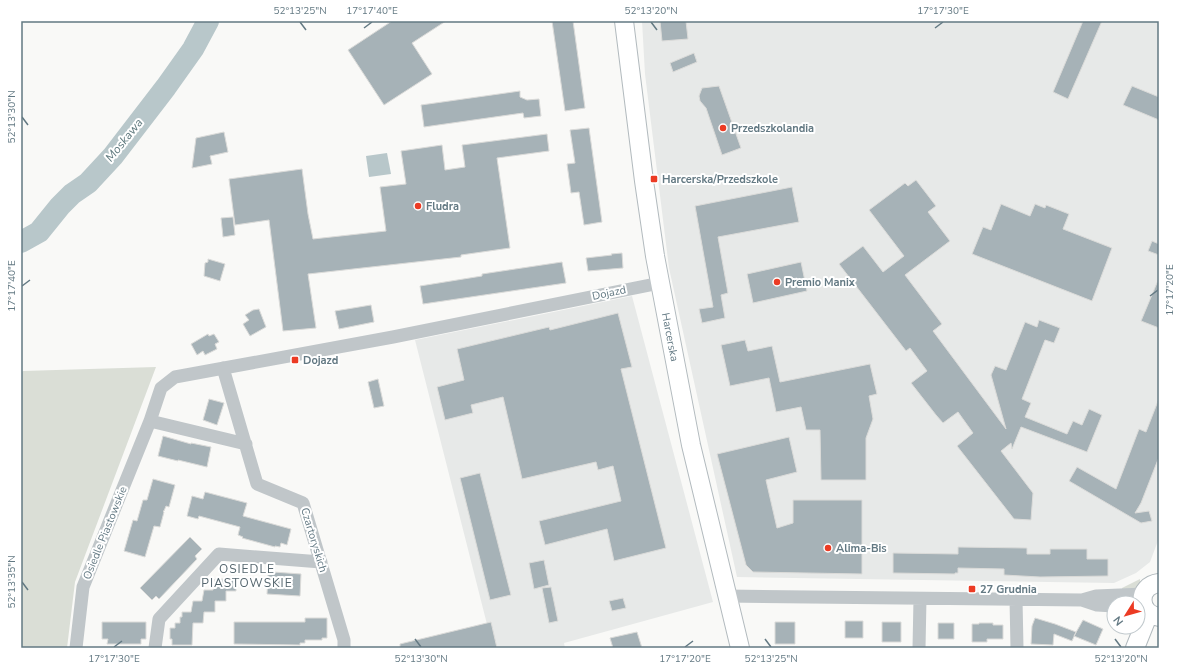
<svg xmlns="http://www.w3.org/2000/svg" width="1180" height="669" font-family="'Nunito Sans',sans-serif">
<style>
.built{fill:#e7e9e8}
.green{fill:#daded6}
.water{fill:#b8c7ca}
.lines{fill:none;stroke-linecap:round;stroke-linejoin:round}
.river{stroke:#b8c7ca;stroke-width:22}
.building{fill:#a6b2b7;stroke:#dbdbd9}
.secondary-casing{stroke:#b2babe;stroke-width:20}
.street{stroke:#c0c6c9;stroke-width:13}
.secondary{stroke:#fff;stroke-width:18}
.ticks{fill:none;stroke:#637983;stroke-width:1.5}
.poi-dot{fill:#ec3b24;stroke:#fff;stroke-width:1.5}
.labels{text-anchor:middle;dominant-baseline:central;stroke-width:4;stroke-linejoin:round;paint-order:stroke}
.poi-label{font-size:11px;font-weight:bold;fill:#637983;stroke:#fff;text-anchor:start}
.street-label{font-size:11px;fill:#637983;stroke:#fff}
.water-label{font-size:12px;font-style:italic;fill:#5e787d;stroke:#fff}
.neighbourhood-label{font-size:12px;letter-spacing:1px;fill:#55666e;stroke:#fff}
.neatline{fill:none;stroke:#637983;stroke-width:1.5}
.ticks-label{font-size:10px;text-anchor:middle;fill:#637983}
</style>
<rect width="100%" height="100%" fill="#f9f9f7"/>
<path class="built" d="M642,21h517v517l-9,24 -14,11 -22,10 -377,-6 -68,-309 -24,-194z
M632,296l81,306 -149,41 1,5h-72l-78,-308z"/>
<path class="green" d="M156,367l-81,215 -8,66h-46v-275l2,-2z
M1140,579v4l-4,5 -14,2v-2z"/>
<path class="water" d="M387,153l4,21 -22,3 -3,-21z"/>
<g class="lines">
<path class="river" d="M21,242l18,-10 21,-26 12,-12 16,-11 25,-27 53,-69 27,-38 15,-28"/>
</g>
<path class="building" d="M392,21h54l-34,22 20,31 -48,31 -36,-55z
M552,21h21l12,87 -20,3z
M660,21h26l2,18 -26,2z
M1083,21h19l-34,78 -15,-7z
M694,53l3,9 -24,10 -3,-9z
M719,86l22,62 -19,7 -16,-47 -6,-7 -1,-5 3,-8z
M1132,86l27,11v23l-36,-15z
M520,91v6l7,3 12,-1 2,17 -17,2 -1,-5 -99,14 -3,-22z
M589,128l13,94 -18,3 -5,-33 -8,1 -4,-29 8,-1 -5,-33z
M224,132l4,20 -18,4 2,8 -20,4 4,-30z
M547,134l2,17 -52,7 13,90 -49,7v2l-153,17 8,54 -33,3 -14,-111 -34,5 -6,-46 73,-10 6,45 5,25 73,-8 -6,-44 26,-3 -5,-33 41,-6 3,25 20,-3 -3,-22z
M916,180l20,26 -8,6 22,29 -45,34 37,49 -9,7 73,98 -15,-54 4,-9 11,4 19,-48 12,5 2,-7 21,8 -6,15 -9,-3 -23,59 9,4 -6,14 42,17 6,-13 9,4 7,-16 13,6 -15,37 -66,-25 -9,22 -1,-6 -10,8 32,42 -2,27 -17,-1 -57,-73 16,-13 -15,-21 -15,11 -7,-8 -25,-32 16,-12 -17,-23 -4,3 -67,-87 24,-18 20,26 21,-16 -35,-46 36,-27 3,3z
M792,187l7,35 -81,15 10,56 -7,2 4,23 -23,5 -3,-14 14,-2 -18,-101z
M1001,204l29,12 5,-12 10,4 1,-3 23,9 -6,15 49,19 -20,53 -120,-47 11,-27 8,3z
M233,217l2,18 -12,2 -2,-19z
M1152,241l7,3v11l-11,-4z
M622,253l1,15 -35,3 -2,-13 26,-3 -1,-1z
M208,259l17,5 -5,17 -16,-5 1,-13 3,-1z
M562,262l4,21 -143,21 -3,-18 62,-10v-2z
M801,262l6,29 -54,12 -6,-29z
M1159,278v50l-18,-7z
M371,305l3,17 -35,7 -4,-18z
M259,309l7,18 -16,9 -7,-12 6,-4 -4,-5 8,-5z
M618,313l14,54 -11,2 45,179 -52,13 -7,-32 -62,16 -6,-24 82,-20 -8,-35 -15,4 -2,-8 -74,17 -19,-82 -32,8 2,8 -28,7 -8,-33 27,-7 -7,-31 92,-22 1,3z
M208,334l1,2 5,-2 5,8 -4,2 2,5 -12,6 -2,-4 -6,4 -6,-11z
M745,340l3,11 24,-5 8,36 90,-18 7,30 -8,2 4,23 -7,19v42h-45l-1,-50h-14l-5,-23 -25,5 -7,-34 -39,8 -9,-41z
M378,379l6,27 -10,2 -6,-26z
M209,399l15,4 -7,22 -14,-5z
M1158,401l1,56 -18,46 -6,10 14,-2 3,10 -11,2 -72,-42 8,-14 39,22 23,-60 7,3z
M163,436l28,8v-1l20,4 -4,20 -29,-7v1l-20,-5z
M789,437l8,35 -31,8 11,48 16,-5v-23h69v74l-109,-2 -7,-7 -29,-111z
M480,473l31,122 -21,5 -30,-122z
M153,479l22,6 -6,22 -3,-1 -2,5h-1l1,1 -4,15 -6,-1 -9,31 -21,-6 9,-31 4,1 6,-21h4z
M205,492l42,11 -4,13 48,13 -4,16 -6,-2 -1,4 -5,-1v1l-33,-9 1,-1 -5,-2 2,-8 -41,-11 -1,3 -11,-3 5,-20 11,3z
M190,537l12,12 -7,7 2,3 -38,40 -3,-3 -4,4 -12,-12z
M958,547l69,1v6h23v-5h37v10h21v17l-68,1 -36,-2v-6l-46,-1v5h-3v1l-62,-1v-20l65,1z
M544,560l5,25 -15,4 -5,-26z
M273,572l28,2 -1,22 -33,-2 1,-20h5z
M215,579h21v12h-10v10h-11v11h-11l-1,11h-10l-1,22h-20v-6h-2v-11h5v-5h5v-6h2v-5h9l2,-11h9l2,-11h9z
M551,587l7,34 -9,2 -7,-35z
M623,598l3,10 -14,3 -3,-10z
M305,618h22v20h-5v2h-17v3h-5v2l-66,-1v-22h71z
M1035,618l20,6 21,8 -4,9 -18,-7 -1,11 -22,-1 1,-18z
M1083,620l20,9 -7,16 -22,-9z
M845,621h18v17h-18z
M102,622h44v17h-5v5h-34l1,-5h-6z
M491,622l6,26h-97v-4z
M775,622h20v22h-20z
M882,622h19v20h-19z
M938,623h16v16h-16z
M979,623h14v2h10v14h-16v3h-15v-18h7z
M637,632l5,16h-29l-3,-10z"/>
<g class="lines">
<g class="secondary-casing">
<path id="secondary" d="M624,21l20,160 11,75 36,189 49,203
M1159,583c-22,3 -22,30 0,34
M1135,648l14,-35"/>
</g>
<path class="street" d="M223,368l34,116 46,19 41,137v8
M150,421l96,23
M726,596l356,4 14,-4 48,-2
M1016,599l1,49
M1082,600l15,5 17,1
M76,648l7,-61 67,-166 11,-33 14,-11 218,-40 267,-54
M155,648l4,-29 60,-65 102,8
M919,648l1,-49"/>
<use href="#secondary" class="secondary"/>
</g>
<path class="ticks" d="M300,22l6,8M651,22l6,8M364,28l8,-6M935,28l8,-6M22,117l6,8M22,286l8,-6M1150,296l8,-6M22,582l6,8M415,639l6,8M765,639l6,8M1115,639l6,8M114,647l8,-6M685,647l8,-6"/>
<g class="poi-dot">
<circle cx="723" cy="128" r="4"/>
<rect x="650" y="175" width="8" height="8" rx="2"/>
<circle cx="418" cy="206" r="4"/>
<circle cx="777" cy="282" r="4"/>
<rect x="291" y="356" width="8" height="8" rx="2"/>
<circle cx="828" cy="548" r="4"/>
<rect x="968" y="585" width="8" height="8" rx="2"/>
</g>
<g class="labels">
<g class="poi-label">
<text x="731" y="128">Przedszkolandia</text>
<text x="662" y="179">Harcerska/Przedszkole</text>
<text x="426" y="206">Fludra</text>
<text x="785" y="282">Premio Manix</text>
<text x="303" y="360">Dojazd</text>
<text x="836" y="548">Alima-Bis</text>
<text x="980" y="589">27 Grudnia</text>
</g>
<g class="street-label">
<text transform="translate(609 293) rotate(-12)">Dojazd</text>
<text transform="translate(670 337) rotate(79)">Harcerska</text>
<text transform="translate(105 533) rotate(-68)">Osiedle Piastowskie</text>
<text transform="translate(314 540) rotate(73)">Czartoryskich</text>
</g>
<g class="water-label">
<text transform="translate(124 140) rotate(-51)">Moskawa</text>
</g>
<g class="neighbourhood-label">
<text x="247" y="569">OSIEDLE<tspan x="247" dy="14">PIASTOWSKIE</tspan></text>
</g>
</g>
<rect width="1180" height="669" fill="none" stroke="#ffffff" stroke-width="44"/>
<g transform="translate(1126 615) rotate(233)"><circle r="19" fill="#ffffff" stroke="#c1c9cd"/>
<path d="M0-3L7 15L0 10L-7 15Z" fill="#ec3b24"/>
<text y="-6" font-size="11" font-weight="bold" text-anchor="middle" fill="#637983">N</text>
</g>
<rect x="22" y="22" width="1136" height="625" class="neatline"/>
<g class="ticks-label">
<text x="300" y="14">52°13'25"N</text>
<text x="372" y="14">17°17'40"E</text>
<text x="651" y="14">52°13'20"N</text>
<text x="943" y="14">17°17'30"E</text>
<text transform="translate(11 117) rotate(-90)" y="4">52°13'30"N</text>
<text transform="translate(11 286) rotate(-90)" y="4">17°17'40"E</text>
<text transform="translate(1169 290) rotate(-90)" y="4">17°17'20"E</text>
<text transform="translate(11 582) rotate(-90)" y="4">52°13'35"N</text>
<text x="114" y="662">17°17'30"E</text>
<text x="421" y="662">52°13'30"N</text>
<text x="685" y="662">17°17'20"E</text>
<text x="771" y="662">52°13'25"N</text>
<text x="1121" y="662">52°13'20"N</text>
</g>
</svg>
